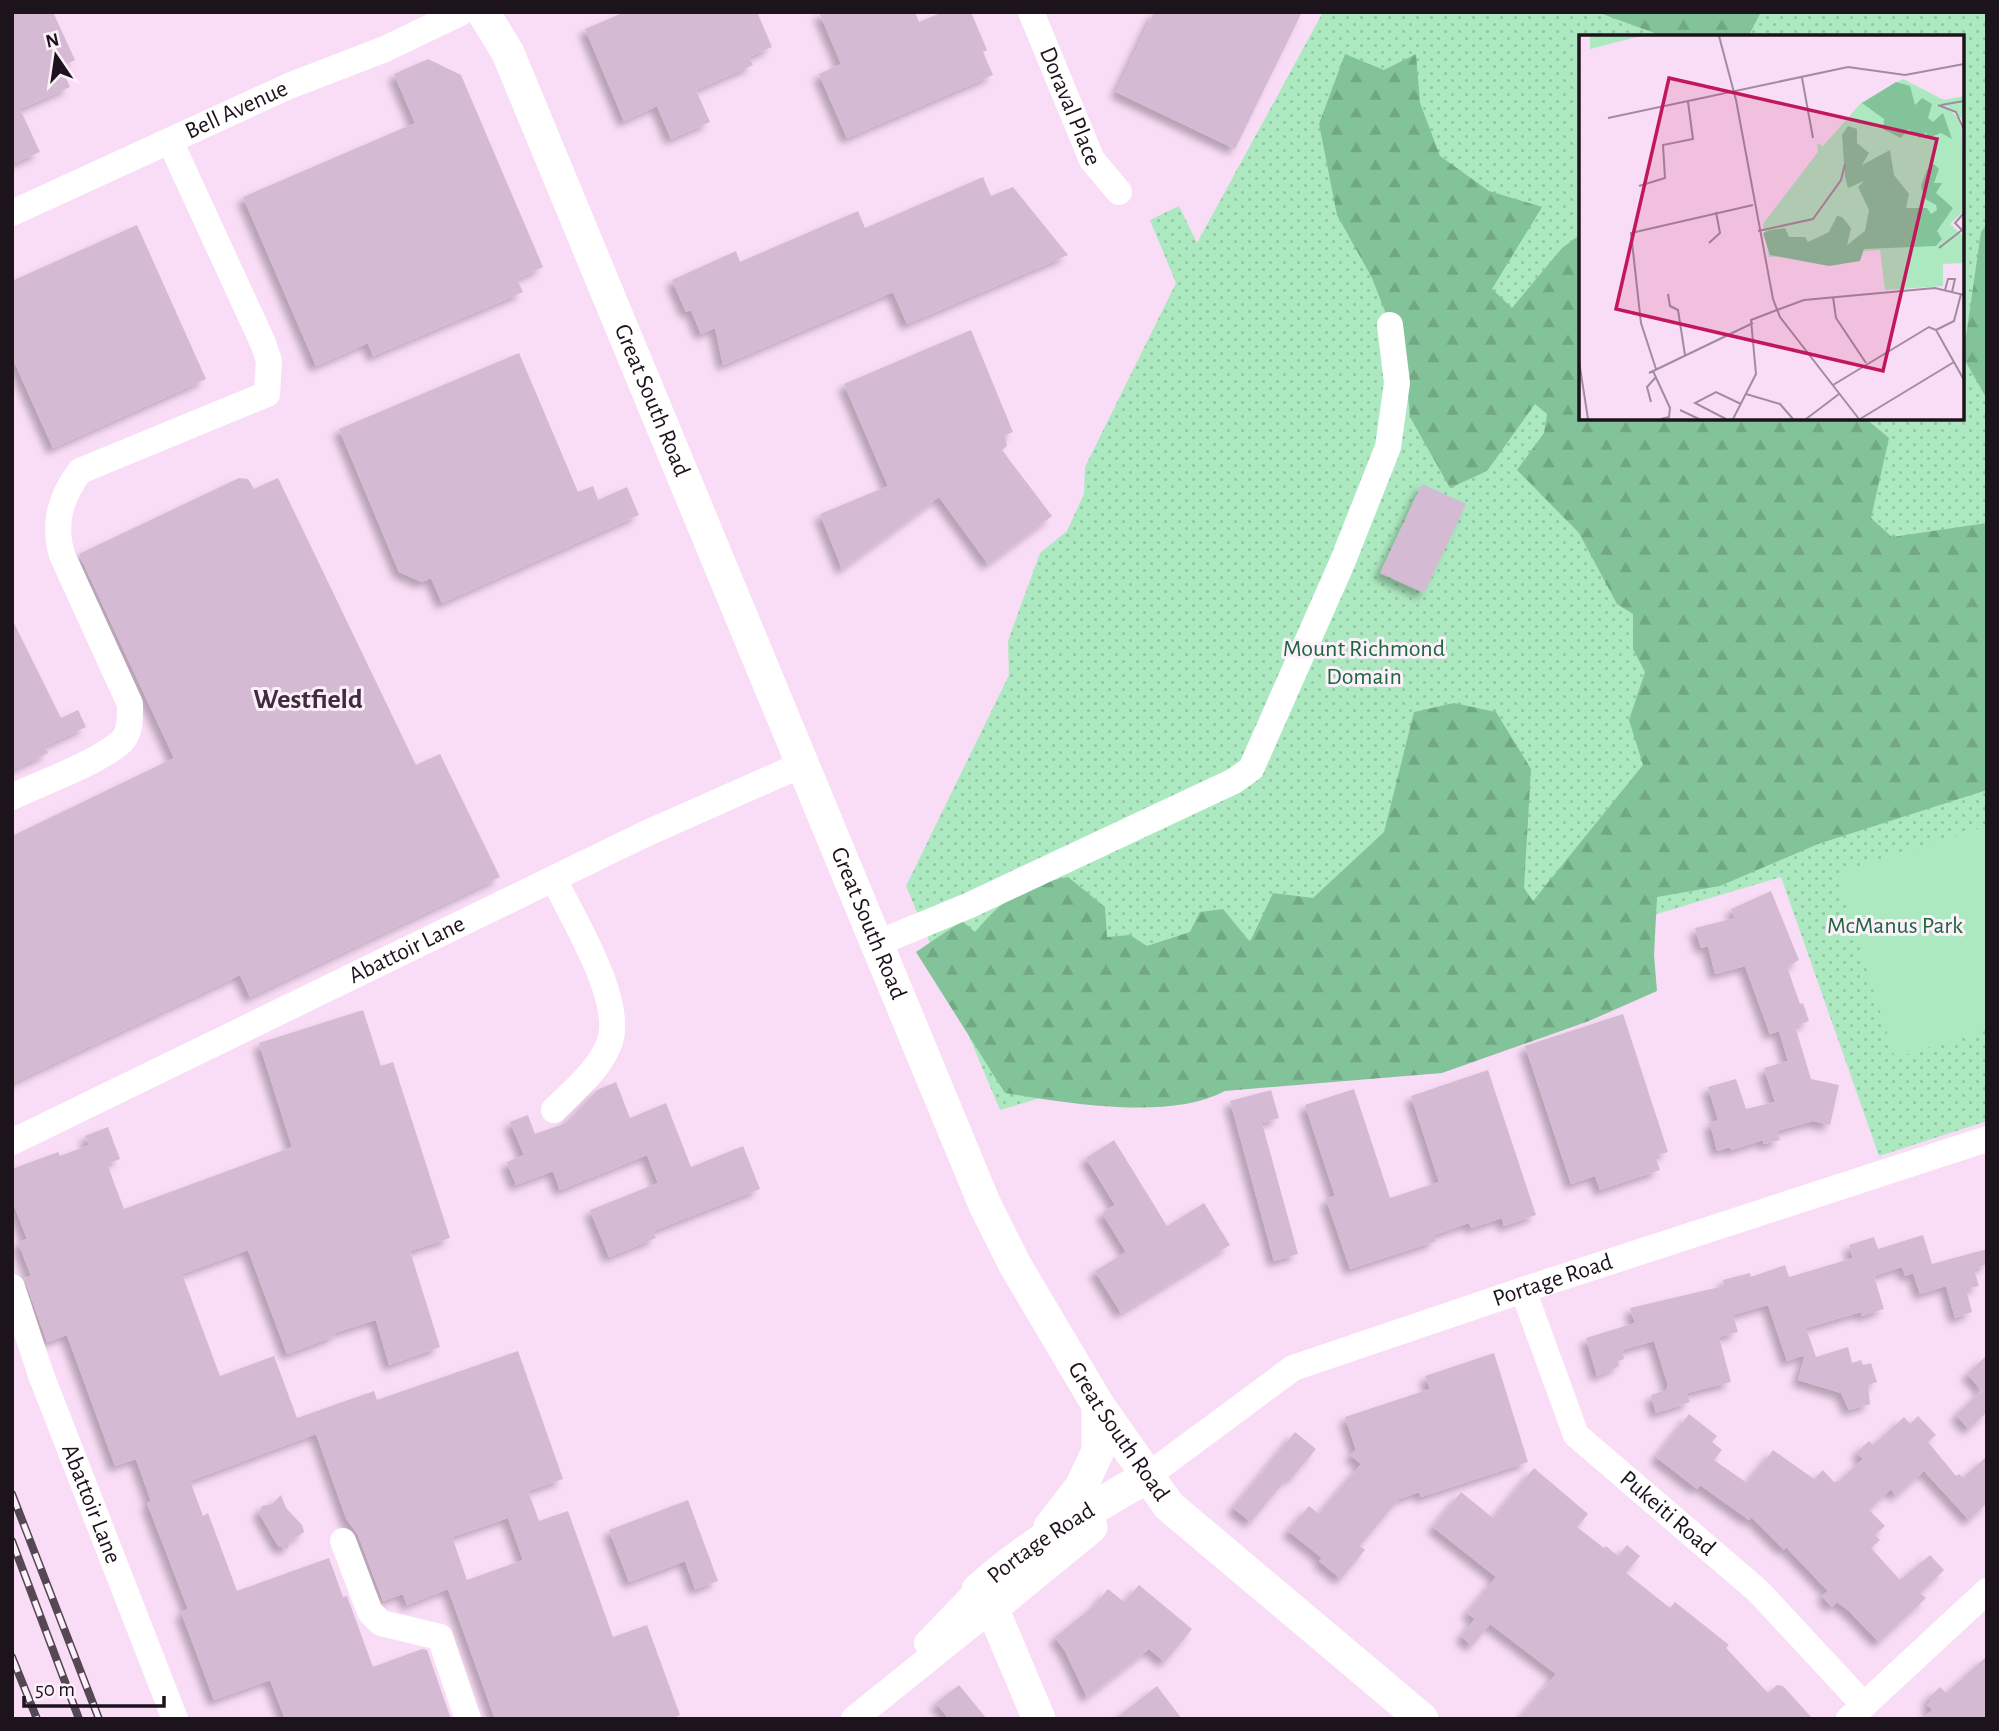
<svg xmlns="http://www.w3.org/2000/svg" width="1999" height="1731" font-family="'Alegreya Sans',sans-serif">
<style>
.grass{fill:url(#grass-dots);fill-rule:evenodd}
.forest{fill:url(#forest-firs)}
.pitch{fill:#ace9c0}
.building{fill:#d5bad3;fill-rule:evenodd;filter:url(#shadow)}
.lines{fill:none;stroke-linecap:round;stroke-linejoin:round}
.minor{stroke:#fff;stroke-width:26}
.major{stroke:#fff;stroke-width:33}
.rail-casing{stroke:#564754;stroke-width:8}
.rail{stroke:#fcf0fa;stroke-width:5;stroke-dasharray:16;stroke-linecap:butt}
.labels{text-anchor:middle;dominant-baseline:central;stroke-width:6;stroke-linejoin:round;paint-order:stroke}
.street-label{font-size:24px;fill:#1d131c;stroke:#fcf0fa}
.park-label{font-size:24px;fill:#1f663f;stroke:#fcf0fa}
.quarter-label{font-size:28px;font-weight:bold;fill:#402b3f;stroke:#fcf0fa}
.inset-road{fill:none;stroke:#a18c9f;stroke-width:2}
.view{fill:#c2185b;fill-opacity:0.15;stroke:#c2185b;stroke-width:3.5}
.inset-edge{fill:none;stroke:#1d131c;stroke-width:3.5}
</style>
<defs>
<pattern id="grass-dots" width="8" height="8" patternUnits="userSpaceOnUse" patternTransform="scale(1.75)"><rect width="8" height="8" fill="#ace9c0"/><path d="M2 2h.1M6 6h.1" fill="none" stroke="#94c7a4" stroke-width="1.8" stroke-linecap="round"/></pattern>
<pattern id="forest-firs" width="22" height="20" patternUnits="userSpaceOnUse" patternTransform="scale(1.75)"><rect width="22" height="20" fill="#83c399"/><path d="M5 1l3.5 6h-7zM16 11l3.5 6h-7z" fill="#71a783"/></pattern>
<filter id="shadow"><feDropShadow dx="-6" dy="6" stdDeviation="3.5" flood-color="#0004"/></filter>
</defs>
<rect width="100%" height="100%" fill="#f9ddf6"/>
<path class="grass" d="M1323,12h664v1109l-108,35 -98,-279 -781,233 -94,-224 103,-211 -1,-34 32,-88 27,-22 17,-37 1,-27 91,-184 -26,-63 29,-14 18,37zM1581,37h381v381h-381z"/>
<path class="forest" d="M1597,12h164l-13,25h-83z
M1345,54l39,16 32,-16 4,49 20,53 49,35 53,16 -50,82 20,19 50,-60 19,-14v184h284l24,20 -18,80 21,19 95,-14v267l-169,54 -98,42 -63,11 -3,58 3,36 -68,30 -147,52 -217,18c-56,30 -159,12 -220,2l-89,-141 46,-31 13,11c31,-36 46,-46 93,-55l37,30 2,30 23,-2 17,11 43,-14 10,-20 23,-3 27,33 23,-49 40,5 71,-66 30,-120 40,-9 42,9 35,57 -7,119 9,13 110,-136 -14,-45 16,-48 -12,-23v-35l-16,-10 -38,-71 -62,-63 27,-37 3,-19 -12,-10 -48,67 -37,17 -40,-71 -5,-54 -33,-85 -35,-63 -18,-91z
M1987,224v175l-24,-42 18,-125z"/>
<path class="pitch" d="M1987,826v203l-92,29 -59,-184z"/>
<path class="building" d="M12,12h41l22,48 -14,7 9,20 -50,22 20,43 -28,12z
M625,12h132l15,35 -23,10 4,8 -57,25 14,32 -39,17 -14,-33 -33,15 -39,-92z
M819,12h96l4,10 24,-10h28l16,38 -4,2 10,23 -146,63 -28,-64 22,-10z
M1154,12h148l-67,137 -119,-57z
M428,59l33,16 82,192 -26,12 6,13 -150,64 -5,-13 -52,23 -73,-169 172,-74 -21,-49z
M983,177l8,19 22,-9 55,68 -161,69 -14,-32 -170,73 -8,-37 -14,6 -10,-24 -5,2 -14,-32 64,-29 4,11 118,-51 7,17z
M137,225l69,154 -153,69 -41,-91v-76z
M971,330l42,102 -8,3 2,11 -5,4 50,66 -64,48 -49,-67 -97,72 -22,-55 68,-28 -44,-102z
M519,353l59,139 15,-6 5,14 29,-13 12,28 -197,88 -11,-25 -9,4 -23,-10 -60,-143z
M239,478l9,1 6,10 24,-11 138,287 24,-11 60,123 -250,120 -10,-22 -228,108v-247l162,-78 -95,-204z
M1422,484l44,20 -42,89 -44,-20z
M12,619l49,99 17,-8 8,17 -41,19 3,7 -36,17z
M1771,891l28,69 -12,7 13,37 3,-1 6,18 -14,5 16,53 28,6 -9,40 -17,-4 -36,10 3,9 -16,4 -1,-4 -32,10 -1,-3 -13,4 -7,-28 8,-3 -10,-33 28,-8 10,30 29,-7 -11,-34 24,-7 -9,-30 -9,3 -25,-68 -30,8 -7,-28 -7,2 -6,-20 40,-10 -4,-9z
M363,1010l18,56 12,-4 57,176 -40,13 30,96 -51,18 -13,-45 -42,13 1,3 -48,18 -39,-104 -66,24 38,102 54,-20 23,62 77,-27 3,9 141,-49 45,128 -35,12 11,30 29,-10 45,126 34,-12 33,90 -9,4h-176l-47,-130 -41,16 -4,-11 -20,7 -25,-66 -12,-17 -30,-84 -126,47 13,35 5,-3 29,78 92,-33 14,39 4,-1 26,71 49,-18 5,1 24,69h-166l-15,-39 -56,20 -33,-88 7,-3 -41,-106 4,-2 -15,-42 -21,7 -48,-131 -20,7 -23,-64 7,-2 -13,-34 9,-3 -15,-39v-31l46,-17 2,4 29,-11 -4,-9 23,-9 12,32 -13,5 17,45 168,-62 -33,-104zM508,1518l15,42 -56,20 -15,-43z
M1623,1014l45,138 -13,4 5,14 -60,20 -5,-14 -24,8 -46,-138z
M1488,1070l48,145 -32,11 -2,-8 -31,10 -2,-5 -35,12 2,6 -86,28 -24,-70 9,-3 -30,-91 49,-16 36,109 49,-16 -28,-86z
M616,1082l14,36 36,-15 25,64 52,-21 17,43 -107,42 3,7 -47,19 -19,-47 68,-27 -11,-28 -87,35 -7,-19 -37,14 -9,-23 17,-7 -14,-33 18,-7 7,19 31,-11 31,-33z
M1271,1090l8,28 -17,5 36,131 -24,7 -44,-160z
M1114,1140l53,86 37,-23 26,42 -109,68 -26,-42 31,-19 -24,-39 13,-8 -29,-47z
M1923,1235l9,29 55,-15v15l-13,5 5,17 -13,3 6,23 -17,6 -9,-32 -26,8 -7,-21 -8,3 -3,-9 -28,9 10,33 -22,7 -1,-4 -55,16 10,29 32,-10 4,16 9,-3 2,5 8,-2 6,19 -9,3 2,19 -21,6 -8,-17 -43,-13 7,-25 -18,6 -19,-56 -35,10 5,17 -19,5 12,45 -44,11 3,9 -34,11 -5,-18 15,-5 2,-5 -14,-44 -32,9 2,9 -6,2 1,5 -22,10 -11,-38 49,-15 -5,-15 94,-22 -1,-6 27,-7 1,4 34,-12 4,12 64,-19 -4,-13 25,-8 4,12z
M1494,1353l34,109 -107,35 -2,-5 -20,7 -39,47 5,4 -24,29 -22,-18 3,-3 -34,-27 21,-25 10,8 42,-50 -11,-9 6,-5 -11,-33 85,-28 -5,-13z
M1987,1355v57l-18,17 -13,-14 26,-25 -15,-16z
M1689,1414l28,22 -5,6 10,8 -8,10 33,23 26,-33 41,29 9,-9 11,12 5,-1 24,-22 -6,-7 12,-11 4,4 31,-28 6,7 8,-8 18,19 -8,7 28,34 3,-2 4,4 24,-22v47l-18,17 -45,-49 -28,25 -5,-7 -22,21 16,16 -10,9 5,5 -9,8 29,32 30,-25 14,15 -24,23 6,5 -47,44 -30,-31 -12,-9 -5,5 -10,-11 6,-5 -42,-44 -2,3 -33,-33 -2,3 -49,-35 -3,4 -41,-32z
M1295,1432l21,17 -24,29 -3,-2 -38,46 -18,-14z
M1534,1468l54,46 -11,13 27,21 2,-2 12,10 9,-11 13,11 -14,17 44,35 5,-6 54,43 -3,3 42,45 9,-8 6,1 30,33h-294l37,-45 -66,-50 -18,22 -11,-10 14,-17 -8,-6 29,-36 -63,-50 28,-35 32,26z
M281,1495l5,13 16,17 2,7 -12,8 -5,9 -9,-3 -19,-33 3,-7 10,-2z
M688,1500l30,81 -23,8 -10,-28 -56,21 -20,-52z
M1139,1585l53,44 -27,33 -16,-13 -62,48 -22,-46 -10,-14 39,-31 14,-17 16,13z
M1987,1656v63h-65l10,-9 -5,-5 4,-4 -3,-3 12,-11 6,6z
M959,1685l28,34h-38l-13,-16z
M1157,1686l25,33h-67z"/>
<g class="lines">
<g class="minor">
<path id="s1" d="M1031,12l61,148 27,32"/>
<path id="s2" d="M12,213l277,-127 96,-37 77,-37"/>
<path d="M12,797c29,-14 88,-35 110,-56 9,-9 8,-25 8,-37l-68,-149c-9,-32 -2,-57 18,-84l187,-77 2,-33 -6,-18 -93,-202"/>
<path d="M554,879c18,39 72,123 55,165 -10,26 -36,47 -55,66"/>
<path d="M878,943l92,-38 264,-124 17,-12 91,-206 46,-116 9,-64 -7,-58"/>
<path id="s3" d="M12,1142l631,-307 160,-71"/>
<path id="s4" d="M12,1287l29,88 134,344"/>
<path id="s5" d="M1523,1290l53,145 182,156 106,114"/>
<path id="s6" d="M1146,1477l147,-109 230,-78 464,-151"/>
<path d="M343,1541l27,71 11,11 59,14 28,82"/>
<path d="M927,1643l51,-53"/>
<path d="M854,1719l138,-111"/>
<path d="M1849,1719l138,-128"/>
</g>
<g class="major">
<path id="s7" d="M483,12l25,41 477,1152 30,60 83,140 71,101 253,213"/>
<path d="M1050,1527l31,-40 17,-36v-46"/>
<path d="M992,1608l99,-81"/>
<path id="s8" d="M1039,1719l-47,-111 -14,-18c51,-46 110,-79 168,-113"/>
</g>
<g class="rail-casing">
<path id="rail" d="M12,1494l87,225
M12,1541l67,178
M12,1657l25,62"/>
</g>
<use href="#rail" class="rail"/>
</g>
<g class="labels">
<g class="street-label">
<text stroke="none"><textPath href="#s1" startOffset="102">Doraval Place</textPath></text>
<text stroke="none"><textPath href="#s2" startOffset="247">Bell Avenue</textPath></text>
<text stroke="none"><textPath href="#s7" startOffset="424">Great South Road</textPath></text>
<text stroke="none"><textPath href="#s7" startOffset="990">Great South Road</textPath></text>
<text stroke="none"><textPath href="#s3" startOffset="439">Abattoir Lane</textPath></text>
<text stroke="none"><textPath href="#s6" startOffset="457">Portage Road</textPath></text>
<text stroke="none"><textPath href="#s7" startOffset="1558">Great South Road</textPath></text>
<text stroke="none"><textPath href="#s4" startOffset="231">Abattoir Lane</textPath></text>
<text stroke="none"><textPath href="#s5" startOffset="275">Pukeiti Road</textPath></text>
<text stroke="none"><textPath href="#s8" startOffset="222">Portage Road</textPath></text>
</g>
<g class="park-label">
<text x="1364" y="649">Mount Richmond<tspan x="1364" dy="28">Domain</tspan></text>
<text x="1895" y="926">McManus Park</text>
</g>
<g class="quarter-label">
<text x="308" y="700">Westfield</text>
</g>
</g>
<g transform="translate(1579 35)">
<rect width="385" height="385" fill="#f9ddf6"/>
<path d="M11,1h51l-51,13zM324,44l41,21 20,-4v24l-19,-15 13,13 4,13 2,80 -14,13 14,13v26l-21,1v22l-58,4 -5,-40 -111,7 -6,-33 55,-72 -1,-9 6,3 38,-43z" fill="#ace9c0"/>
<path d="M317,47l14,4 5,19 7,-7 10,6 -4,14 5,4 10,-9 9,26 -11,-6 -13,5 -2,-6 -6,6 -12,-9 -7,9 -18,-9 1,-10 -22,-16zM269,91l9,3v14l12,10 -7,12 28,-15 4,25 15,19 -3,14h21l4,6 6,-4 -1,-5 -11,-6 -4,-13 6,-16 7,-6 5,5 -5,14h8l-6,10 17,15 -16,23 5,8 -6,7 -72,3 -4,12 -31,5 -59,-11 -7,-22 7,-3 15,-2 4,9h16l3,5 21,-10 8,-16 5,1 9,11 -4,17 18,-14 4,-21 -11,-23 6,-6 -16,7 -3,-11 -3,-42z" fill="#83c399"/>
<path d="M352,213l2,26 -43,4 -2,-27z" fill="#ace9c0"/>
<path class="inset-road" d="M140,1l17,64 37,199 7,18 79,102M223,43l11,60M359,70l18,7 8,18M362,70l23,-4M29,83l240,-51 57,8 59,-11M60,151l26,-8 -2,-33 30,-6 -5,-37M383,195l-7,-7 9,-10M179,196l55,-12 28,-39 4,-16M130,208l11,-10 -4,-21M360,213l23,-18M366,255l3,-11h7l-3,13M89,259l2,12 8,4 7,45M254,262l3,21 30,45M198,275l27,-10 131,-12 29,7M357,295l18,-9 7,-27M0,326l9,58M77,334l-15,-46 -10,-90 122,-28M74,336l17,37 -1,9 -8,2M70,338l104,-50M254,350l96,-58 7,3 28,50M167,359l34,10 13,15M72,367l-4,-15 9,-10M101,375l19,9M147,384l-31,-16 21,-11 25,12M154,384l23,-45 -5,-54 26,-10M227,384l33,-25M281,384l94,-57"/>
<path class="view" d="M90,43l268,61 -54,232 -267,-62z"/>
<rect width="385" height="385" class="inset-edge"/>
</g>
<rect width="1999" height="1731" fill="none" stroke="#1d131c" stroke-width="28"/>
<g transform="translate(56 56) rotate(347)" stroke="#fcf0fa" stroke-width="5" paint-order="stroke">
<path d="M0-5L12 26L0 18L-12 26Z" fill="#1d131c"/>
<text y="-10" font-size="19" font-weight="bold" text-anchor="middle" fill="#1d131c">N</text>
</g>
<path d="M24 1696v10h140v-10" fill="none" stroke="#1d131c" stroke-width="3.5"/>
<text x="35" y="1696" font-size="21" fill="#1d131c" stroke="#fcf0fa" stroke-width="5" paint-order="stroke">50 m</text>
</svg>
